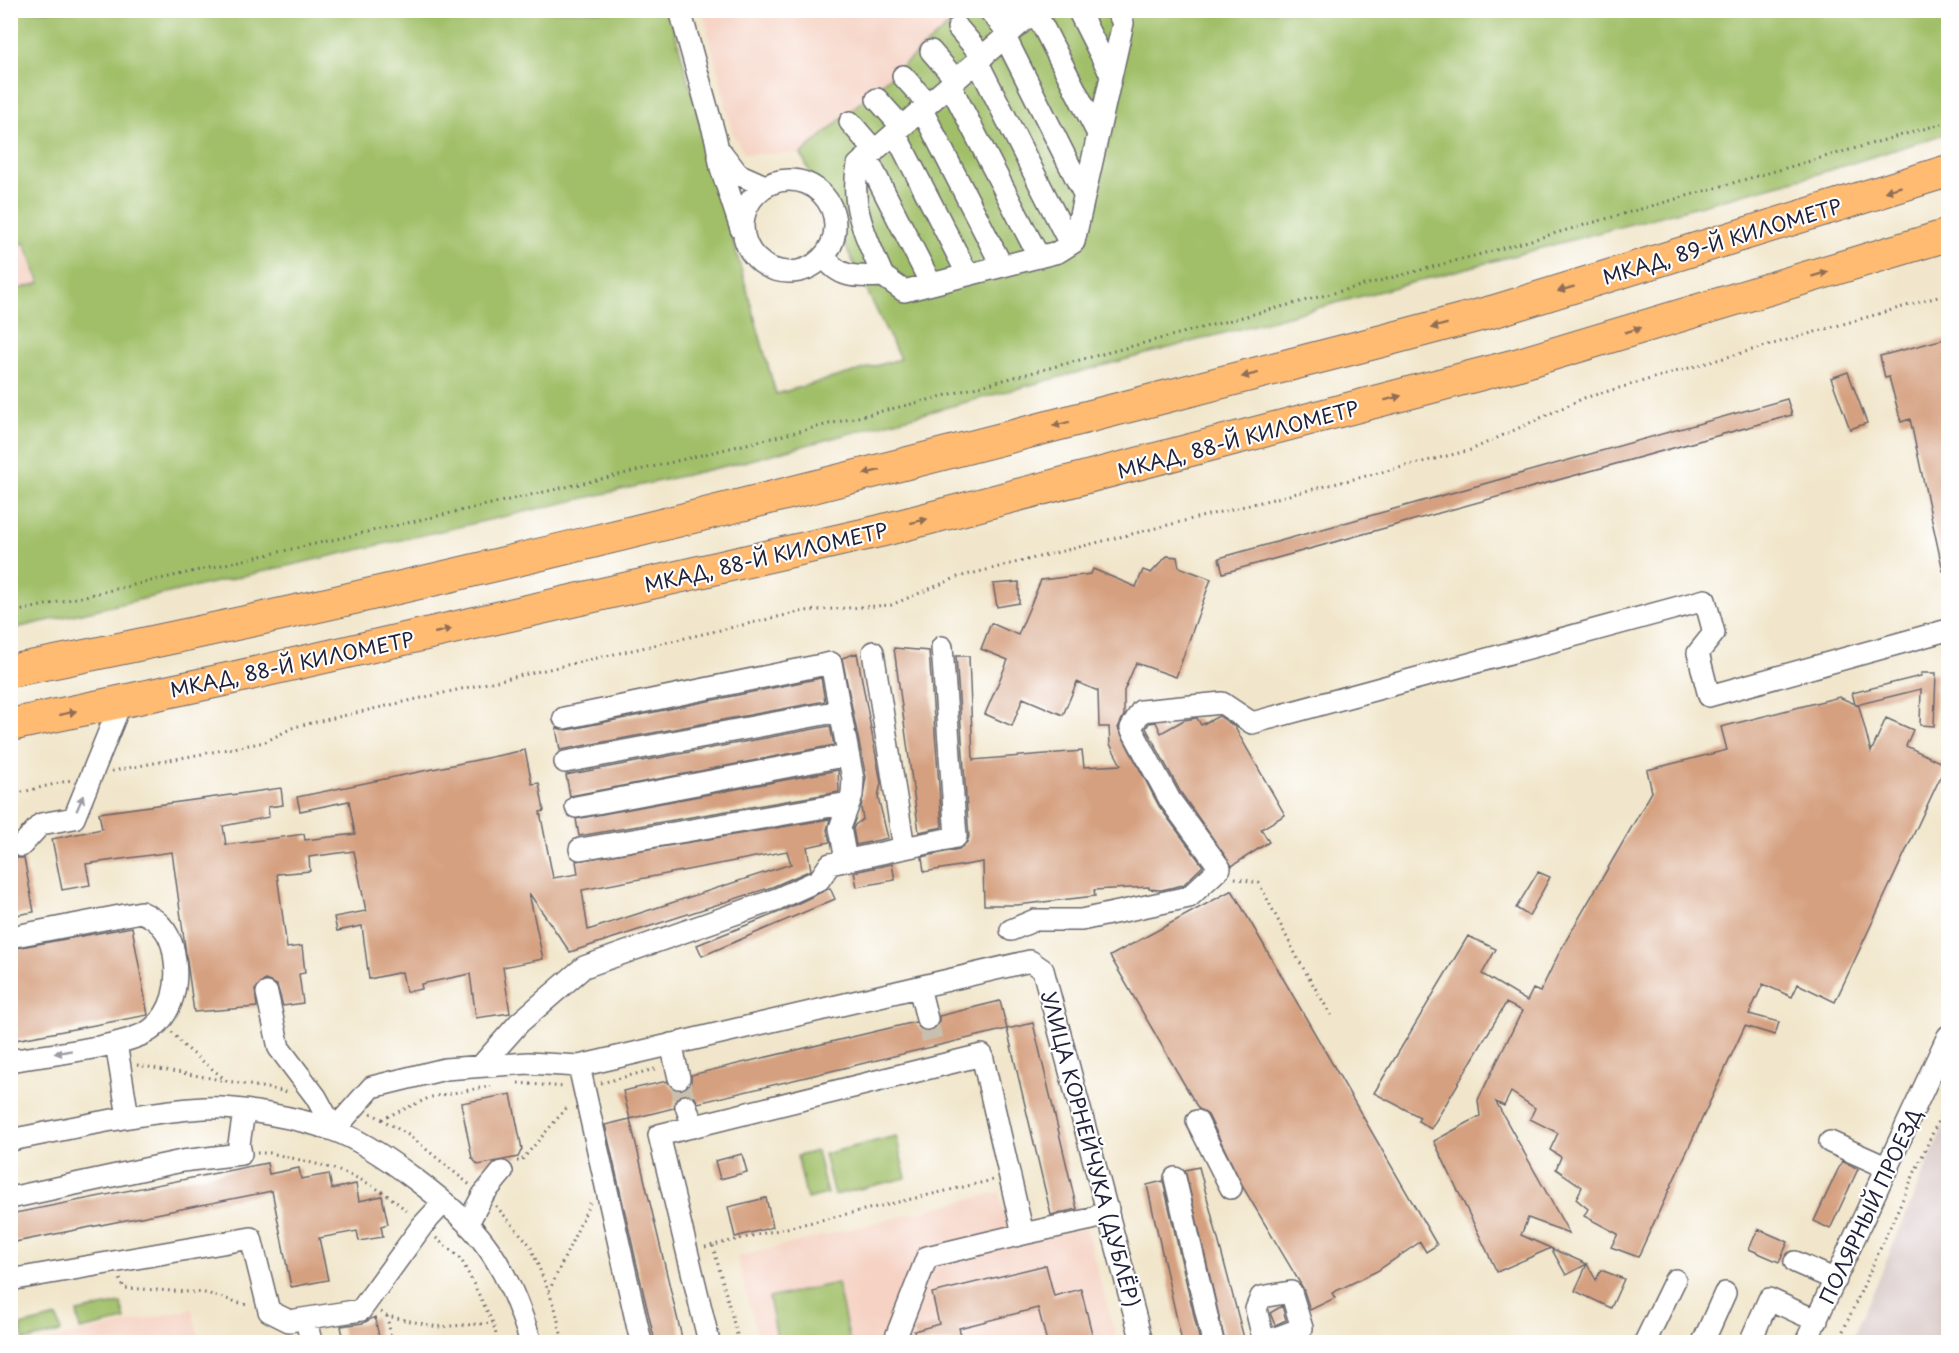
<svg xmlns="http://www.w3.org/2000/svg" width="1959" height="1353" font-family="'Playpen Sans',sans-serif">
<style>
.built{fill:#f5d2c3}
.industrial{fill:#d1bfbd}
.green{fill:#a0bf67;stroke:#617051;stroke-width:1.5}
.building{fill:#d5a080;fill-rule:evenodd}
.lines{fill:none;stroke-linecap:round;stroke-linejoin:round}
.minor-tunnel{stroke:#c8bfae;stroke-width:21;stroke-dasharray:21 10;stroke-linecap:butt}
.minor-casing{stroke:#6a676d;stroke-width:24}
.highway-casing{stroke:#6a676d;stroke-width:34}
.path{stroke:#6a676d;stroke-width:3;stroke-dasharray:1.5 4.5;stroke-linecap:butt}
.minor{stroke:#fff;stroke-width:21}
.highway{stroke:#ffbb71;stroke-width:32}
.oneway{fill:#906e56}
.oneway2{fill:#9c9ca7}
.labels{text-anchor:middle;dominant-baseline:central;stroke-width:4.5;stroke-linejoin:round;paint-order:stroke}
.street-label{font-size:20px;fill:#22223b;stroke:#fff}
</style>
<rect width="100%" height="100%" fill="#fff"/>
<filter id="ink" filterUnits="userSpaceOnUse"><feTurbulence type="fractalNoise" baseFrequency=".0167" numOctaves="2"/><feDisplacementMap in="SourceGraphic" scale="12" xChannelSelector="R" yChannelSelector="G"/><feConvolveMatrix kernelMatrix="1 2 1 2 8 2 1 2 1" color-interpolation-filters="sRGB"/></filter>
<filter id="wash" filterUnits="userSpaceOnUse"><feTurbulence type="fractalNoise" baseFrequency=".008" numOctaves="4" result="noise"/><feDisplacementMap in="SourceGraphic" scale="24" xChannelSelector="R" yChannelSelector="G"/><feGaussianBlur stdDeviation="1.35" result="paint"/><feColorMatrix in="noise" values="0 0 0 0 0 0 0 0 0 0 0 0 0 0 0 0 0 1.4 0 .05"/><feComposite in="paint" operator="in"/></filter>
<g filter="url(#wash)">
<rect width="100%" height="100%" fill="#f1e6cb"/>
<path class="built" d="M703,11h262l-164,143h-56l-12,-20z
M25,243l15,40 -29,8v-45z
M999,1192l12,52 75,-17 31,115h-358l-22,-85z
M192,1309l8,33h-161z"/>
<path class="industrial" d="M1948,1115v227h-98l22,-47z"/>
<path class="green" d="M10,11h659l107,383 124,-35 -99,-205 164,-143h983v122l-134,42 -1071,287 -732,167v-338l29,-8 -15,-40 -14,3z
M896,1136l10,42 -72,17 -10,-41z
M817,1151l10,43 -20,5 -10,-43z
M837,1283l13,59h-72l-9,-44z
M121,1303l4,17 -45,10 -3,-18z
M57,1317l4,15 -37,9 -4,-15z"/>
<g id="blocks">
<path class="building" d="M1948,338v233h-5l-33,-152 -9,3 -12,-45 -4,1 -5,-22z
M1848,372l19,51 -17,6 -19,-51z
M1787,399l5,16 -569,158 -4,-15z
M1167,556l10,1 2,10 32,12 -35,98 -40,-14 -12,28v24l-6,13 41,78 44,60 -20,19 -22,5 -12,-1v-2l-55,3 1,6 -78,9h-33l-1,-43 -59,10 -2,-15 37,-8 8,-7 2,-5 -13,-181h13l4,104 109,-9 2,16 37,-2 -11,-21 -1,-17h-10l-1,-36 -21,-9 -14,33 -40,-17 -11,28 -27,-12 23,-54 -27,-11 10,-26 27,12 23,-55 50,-6 2,-5 43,18 7,-17 8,3z
M1019,582v21l-22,4 -4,-23z
M894,648l35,3 13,176 -23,5z
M857,653l24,130 -3,14 10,41 -32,7 -3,-16 2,-4 8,-6 -2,-11 5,-31 -24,-119z
M1921,673h15l-2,53 -14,-1 1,-36 -65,16 3,1 12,46 15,-34 27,12 -7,16 40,19 -111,237 -37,-18 -6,13 -29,-13 -14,30 30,8 -4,13 -30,-9 -107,231 -27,-10 7,-13 -34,-18 4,-7 -12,-10 6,-12 -26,-18 5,-12 -11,-7 8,-17 -28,-14 5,-11 -24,-16 -7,14 -8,-4 73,131 -41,-15 -7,17 66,29 -21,11 -15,-27 -54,24 -63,-131 46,-25 -2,-16 44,-89 -16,-8 -75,126 -13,-8 2,-4 -46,-24 94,-157 28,13 -14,25 45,27 6,-12 7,3 21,-43 91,-157 -5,-22 80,-20 -6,-23 118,-30 16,7 -3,-11 69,-17z
M821,678l4,23 -265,49 -4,-22 11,2z
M1219,716l15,10 51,89 -24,14 8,13 -37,24 -51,-73 -35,-65 3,-5 7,-1 5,11 23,-13 13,-2 4,7z
M830,726l4,19 -264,51 -4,-21z
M525,750l7,34 7,-1 5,28 -4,1 13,66 25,-4 -2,-13 254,-42 -3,11 3,12 -23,5 4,23 -39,17 -202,65 -41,-59 14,66 -40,8 7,46 -34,5 -6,-44 -49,10 1,5 -16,3 -4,-20 -33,7 -7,-53 -25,5 -3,-14 32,-6 -12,-60 -45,6 1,14 -33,3 10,74 15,-2 3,27 -6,1 4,29 -20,3 -6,-21 -12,-5 -10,10 2,17 -63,5 -22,-160 -86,12 4,21 -28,5 -10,-51 50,-10 -3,-16 182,-25 2,17 -15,2 1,10 -46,9 3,19 78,-11 1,6 50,-6 -6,-33 -49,10 -3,-14zM787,851l4,13 -203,66 -6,-40z
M838,770l1,22 -260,44 -3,-17z
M10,853l8,5h6l10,54 -24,4z
M892,864l3,16 -38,7 -3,-15z
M1538,872l12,5 -21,39 -13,-8z
M830,888l5,11 -133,57 -5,-11 85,-34z
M1232,890l205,355 -11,7 -6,-10 -43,29 -45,22 3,5 -25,12 -7,-22 -59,-99 -36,-74 -10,-7 -88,-152z
M132,927l16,88 -138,26v-92z
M1000,1001l7,28 -309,74 -4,-7 -11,-2 -7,4 -2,10 -44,11 -7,-28 44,-10 8,9h7l9,-8v-7l224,-53 8,9h8l8,-8v-7z
M1033,1023l44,186 -26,6 -44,-186z
M511,1094l11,55 -4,8 -40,8 -6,-7 -11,-55z
M630,1119l53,223h-28l-19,-81 -31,-136z
M742,1154l5,18 -27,7 -5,-18z
M1842,1161l16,8 -28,60 -16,-8z
M267,1163l2,11 30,-6 2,11 28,-5 3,15 24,-5 3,17 23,-5 6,28 -7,2 2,11 -24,4 -2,-10 -38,7 9,42 -37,7 -19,-96 -262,52v-29z
M1199,1167l46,175h-20l-40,-172z
M1163,1181l37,161h-18l-35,-157z
M766,1198l7,29 -38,10 -7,-30z
M1758,1229l30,13 -9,20 -30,-13z
M1587,1264l9,16 5,-10 23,9 -13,29 -36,-17z
M1046,1265l8,31 27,-7 13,53h-47l-9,-34 -79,20 4,14h-46l-3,-11 25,-7 -7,-31z
M1282,1306l4,14 -11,5 -5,-12z
M375,1317l5,25h-36l-3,-16 22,-3z"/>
</g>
</g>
<g filter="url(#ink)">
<use href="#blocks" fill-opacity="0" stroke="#6a676d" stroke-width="1.5"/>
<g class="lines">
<path class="minor-tunnel" d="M927,1019l7,27
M679,1078l7,28"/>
<g class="minor-casing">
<path id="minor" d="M680,10l36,130 5,28 20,61
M989,10l20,23
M1078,10l33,65
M1035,11l63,123
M958,28l25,29
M1005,37l79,157
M931,51l25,29
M977,61l93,183
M903,76l25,28
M950,85l89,172
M877,99l25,28
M922,110l80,156
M850,122l25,29
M895,133l73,142
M721,152l17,22 27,12
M867,158l64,126
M743 226a46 46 0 1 1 92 0a46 46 0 1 1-92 0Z
M824,256c15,23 33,21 59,20l21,15 154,-39 16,-10 49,-219 -6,-13
M883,276c-16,-37 -34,-70 -25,-111l178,-155
M873,652l31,196
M564,718l267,-55 22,116 -1,16 -12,33 6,32
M565,762l275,-51
M576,807l272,-52
M21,846l20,-22 33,-6 48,-118
M580,849l269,-46
M1011,930l24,-10h46l108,-23 31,-29 -50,-68 -39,-72 10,-17 81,-8 30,20 453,-123 9,33 -16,20 11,43 235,-65
M10,937l131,-25c22,9 32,25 34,49 3,24 -2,50 -22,67 -22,19 -111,27 -143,33
M919,987l8,32
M267,993l12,55 37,49 18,33 38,-43 73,-18 83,-6 51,3 451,-105 13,9 99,372
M116,1043l12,74
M671,1044l8,34
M481,1066l38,-43 65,-56 193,-68 42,-19 11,-16 126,-27 -14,-190
M579,1066l62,276
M686,1106l7,21
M1197,1121l34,67
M10,1140c64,-12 129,-28 194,-32 33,-2 98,11 129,22 41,14 127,79 152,114 22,29 35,65 46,98
M1830,1142l58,26
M1175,1178l38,164
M10,1198l172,-37 59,-7 -2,-10 5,-32
M468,1223l15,-28 19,-23
M1795,1262l41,18
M10,1280l241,-42 18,73 20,10 72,-11 61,-84 22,-24
M306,1319l5,23
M709,1342l-50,-207 323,-80 41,179 69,-15 16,-10
M894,1342l33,-85 96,-23
M1264,1342l-8,-33 5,-12 30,-5 11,36 -37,14
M1645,1342l30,-62
M1703,1342l22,-49
M1750,1342l19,-43 48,22
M1806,1342l142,-306"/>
</g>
<g class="highway-casing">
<path id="highway" d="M10,671c464,-91 919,-214 1376,-331l109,-29 453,-140
M10,725l218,-46 652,-148 636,-166 432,-130"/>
</g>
<path class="path" d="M10,613l613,-139 305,-74 561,-148 459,-130
M112,771l153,-29 29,-15 510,-116 87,-6 67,-28 513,-127 113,-52 364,-104
M10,795l61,-15
M1235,878l24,5 39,76 33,56
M172,1032l12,14 43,35
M137,1065l152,27
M518,1083l47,4
M601,1083l58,-15
M371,1113l39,23 60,49
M382,1119l49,-22 60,-11
M257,1153h13c56,13 96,20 139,60
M517,1161h4l48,-56
M496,1206l34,39 25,63 8,34
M436,1238l25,21 32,64 5,19
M713,1246l26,96
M705,1247l288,-67
M120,1279l4,9 82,5 44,13
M549,1291l41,-88
M381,1312l6,4 51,11 55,-4
M387,1316l5,26
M1838,1342l110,-243"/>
<use href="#minor" class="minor"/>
<use href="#highway" class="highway"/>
</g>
<defs><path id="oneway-solid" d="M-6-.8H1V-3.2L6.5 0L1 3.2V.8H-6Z" transform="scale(1.5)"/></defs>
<g class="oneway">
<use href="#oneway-solid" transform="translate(1893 189) rotate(163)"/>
<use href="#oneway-solid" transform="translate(1820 274) rotate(-17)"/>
<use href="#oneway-solid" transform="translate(1566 289) rotate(163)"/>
<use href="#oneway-solid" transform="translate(1439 326) rotate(165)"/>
<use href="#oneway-solid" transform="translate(1633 330) rotate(-17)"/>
<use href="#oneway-solid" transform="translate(1250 375) rotate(166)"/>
<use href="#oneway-solid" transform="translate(1393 398) rotate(-15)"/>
<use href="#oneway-solid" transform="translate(1061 424) rotate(166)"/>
<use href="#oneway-solid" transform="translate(872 472) rotate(166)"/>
<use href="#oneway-solid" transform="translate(919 521) rotate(-14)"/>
<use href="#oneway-solid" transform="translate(443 631) rotate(-13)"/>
<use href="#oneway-solid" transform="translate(68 713) rotate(-13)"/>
</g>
<g class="oneway2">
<use href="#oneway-solid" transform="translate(80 803) rotate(-67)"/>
<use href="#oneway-solid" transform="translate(63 1052) rotate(170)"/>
</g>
</g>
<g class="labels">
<g class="street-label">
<text transform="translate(1722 241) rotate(-17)">МКАД, 89-Й КИЛОМЕТР</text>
<text transform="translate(1238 439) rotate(-15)">МКАД, 88-Й КИЛОМЕТР</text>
<text transform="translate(766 557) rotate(-13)">МКАД, 88-Й КИЛОМЕТР</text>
<text transform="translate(292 664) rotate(-12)">МКАД, 88-Й КИЛОМЕТР</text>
<text transform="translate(1091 1149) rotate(75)">УЛИЦА КОРНЕЙЧУКА (ДУБЛЁР)</text>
<text transform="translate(1870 1206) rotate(-65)">ПОЛЯРНЫЙ ПРОЕЗД</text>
</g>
</g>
<rect width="1959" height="1353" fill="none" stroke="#fff" stroke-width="36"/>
</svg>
